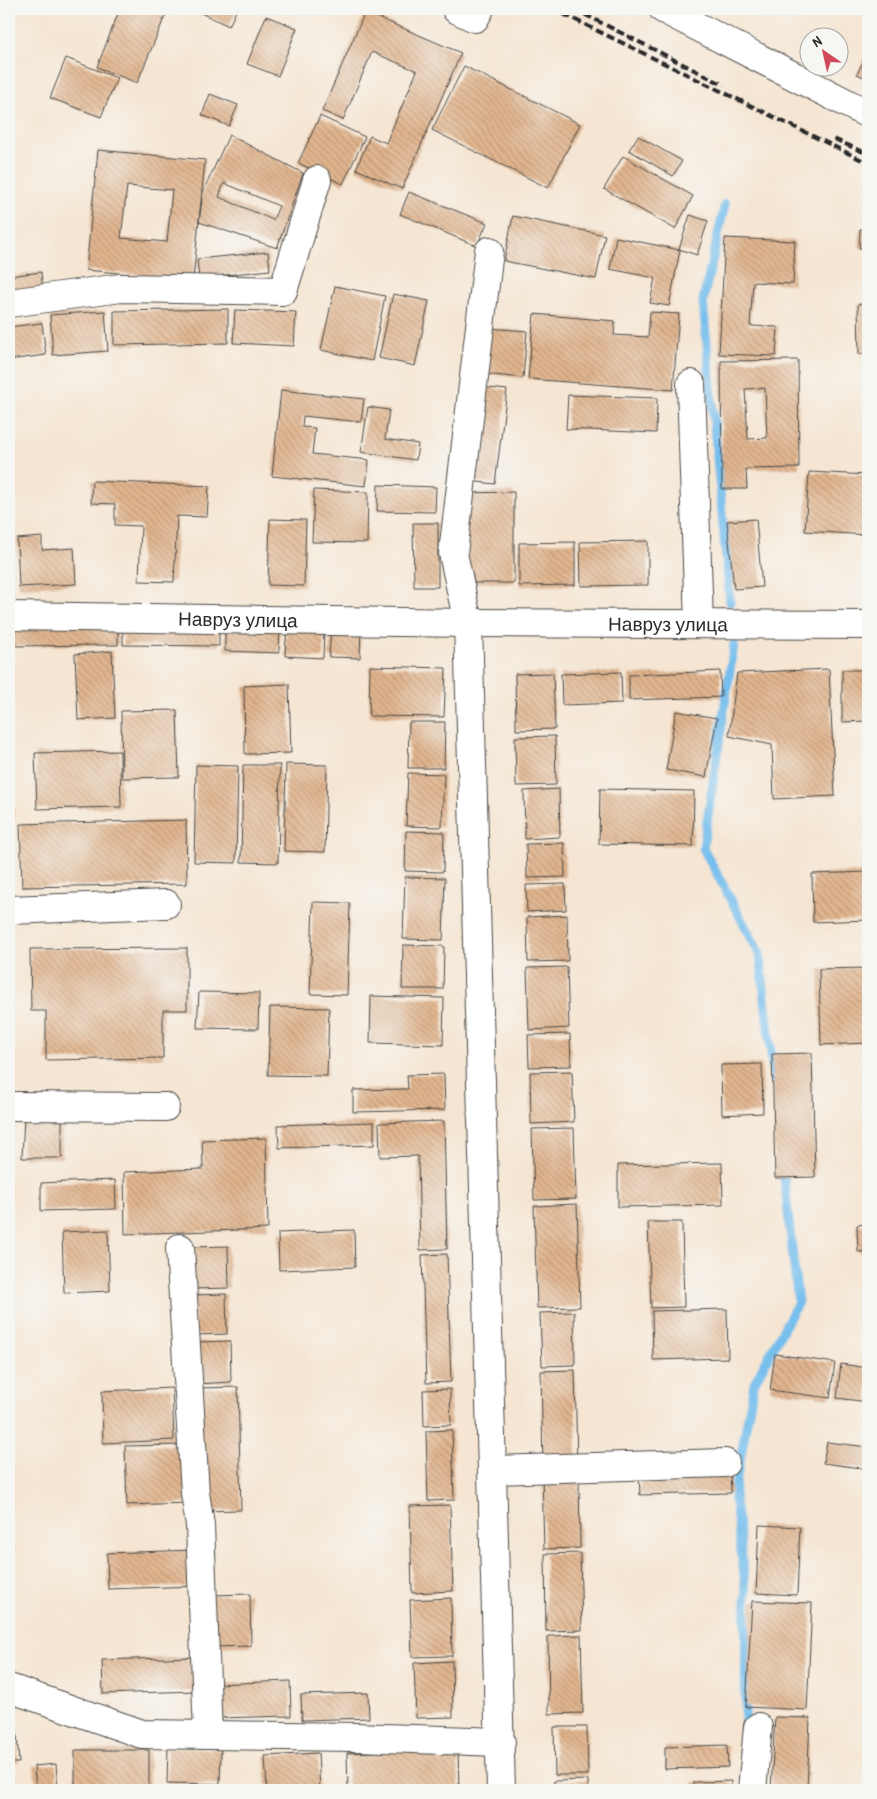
<svg xmlns="http://www.w3.org/2000/svg" width="877" height="1799" font-family="'Patrick Hand',sans-serif">
<style>
.lines{fill:none;stroke-linecap:round;stroke-linejoin:round}
.stream{stroke:#74beed;stroke-width:9}
.building{fill:url(#building-back-hatch);fill-rule:evenodd}
.minor-casing{stroke:#494744;stroke-width:30}
.minor{stroke:#fff;stroke-width:28}
.rail{stroke:#2b2b2b;stroke-width:4;stroke-dasharray:8 4;stroke-linecap:butt}
.labels{text-anchor:middle;dominant-baseline:central;stroke-width:4.5;stroke-linejoin:round;paint-order:stroke}
.street-label{font-size:19px;fill:#2b2b2b;stroke:#f6f6f2}
</style>
<defs>
<pattern id="building-back-hatch" width="6" height="6" patternUnits="userSpaceOnUse" patternTransform="scale(1.25)"><rect width="6" height="6" fill="#e2b68f"/><path d="M-1 5l2 2M0 0l6 6M5-1l2 2" fill="none" stroke="#b79475"/></pattern>
</defs>
<rect width="100%" height="100%" fill="#f6f6f2"/>
<filter id="ink" filterUnits="userSpaceOnUse"><feTurbulence type="fractalNoise" baseFrequency=".02" numOctaves="2"/><feDisplacementMap in="SourceGraphic" scale="10" xChannelSelector="R" yChannelSelector="G"/><feConvolveMatrix kernelMatrix="1 2 1 2 8 2 1 2 1" color-interpolation-filters="sRGB"/></filter>
<filter id="wash" filterUnits="userSpaceOnUse"><feTurbulence type="fractalNoise" baseFrequency=".0096" numOctaves="4" result="noise"/><feDisplacementMap in="SourceGraphic" scale="20" xChannelSelector="R" yChannelSelector="G"/><feGaussianBlur stdDeviation="1.12" result="paint"/><feColorMatrix in="noise" values="0 0 0 0 0 0 0 0 0 0 0 0 0 0 0 0 0 1.4 0 .05"/><feComposite in="paint" operator="in"/></filter>
<g filter="url(#wash)">
<rect width="100%" height="100%" fill="#f5e5d2"/>
<g class="lines">
<path class="stream" d="M725,204l-22,97 27,301
M734,644l-31,204 57,106 14,125
M745,1736l1,-144 -12,-99 20,-110 44,-81 -15,-135"/>
</g>
<g id="blocks">
<path class="building" d="M120,9h48l-31,74 -40,-16z
M192,9h45l-8,17z
M365,12l96,41 -59,136 -46,-20 14,-33 16,7 31,-72 -45,-19 -29,68 -21,-9z
M266,16l31,12 -19,48 -31,-12z
M868,51v28l-11,-5z
M66,58l51,20 -16,39 -51,-19z
M464,66l116,58 -32,64 -116,-58z
M210,94l28,11 -9,21 -27,-11z
M320,116l45,21 -22,47 -45,-21z
M229,135l74,38 -26,75 -78,-26 4,-30zM224,183l55,23 -6,14 -54,-23z
M638,136l44,25 -9,15 -44,-26z
M98,150l107,10 -12,120 -107,-10zM127,186l45,4 -5,52 -46,-4z
M623,156l70,40 -18,33 -71,-40z
M409,192l78,31 -10,23 -77,-32z
M690,215l18,6 -11,34 -18,-6z
M513,216l92,19 -9,44 -92,-18z
M860,229l8,1v18h-9z
M616,237l64,13 -11,56 -19,-3 5,-25 -45,-9z
M725,238l70,3 -2,43 -40,-2 -3,44 28,1 -2,29 -57,-2z
M268,252l2,18 -71,8 -2,-19z
M41,272l2,20 -34,5v-21z
M335,286l50,10 -13,65 -51,-11z
M393,294l36,7 -14,65 -36,-8z
M868,303v51h-9l-1,-50z
M228,309v34l-114,2v-34z
M235,310l61,2 -2,34 -61,-3z
M105,311l3,40 -55,4 -3,-40z
M650,312l29,2 -6,76 -145,-11 6,-65 81,7 -1,14 34,2z
M42,323l4,32 -37,5v-33z
M488,328l39,3 -4,47 -39,-4z
M798,360l1,108 -53,1 1,20h-25l-1,-128zM765,388l2,50 -19,1 -3,-50z
M480,387l27,3 -12,94 -26,-3z
M281,390l83,9 -3,23 -58,-6 -1,11 13,1 -3,26 57,6 -3,26 -94,-10z
M568,395l89,3 -1,35 -90,-4z
M368,407l21,3 -4,29 33,5 -2,16 -55,-8z
M809,472l59,3v60l-63,-4z
M92,481l117,5 -2,31 -30,-1 -3,66 -35,-1 2,-55 -26,-1v-21l-24,-1z
M378,485l58,2 -1,25 -58,-1z
M314,490l54,2 -1,51 -55,-1z
M514,492v91h-50l-1,-90z
M270,519l36,1 -2,66 -36,-1z
M756,519l6,68 -28,2 -7,-68z
M413,523h25v64h-24z
M42,537v13l32,-2 2,36 -57,3 -2,-48z
M648,541v44l-67,1 -1,-44z
M575,542v43l-56,1v-43z
M118,621v24l-109,1v-24z
M123,621l96,1v24l-96,-1z
M225,625l55,2 -1,26 -54,-2z
M287,626l37,2 -1,30 -38,-2z
M331,627l30,1 -1,30 -31,-1z
M112,651l3,67 -37,2 -3,-66z
M370,666l76,2 -2,49 -75,-1z
M829,669l6,127 -61,3 -2,-54 -43,-9 8,-63z
M842,670h26v51l-26,1z
M720,671l1,26 -92,3v-25z
M621,672l1,31 -60,2 -1,-31z
M553,673l2,56 -39,1 -1,-56z
M289,684l2,69 -46,1 -1,-68z
M177,710l2,67 -57,1 -1,-67z
M676,711l41,7 -11,59 -40,-7z
M409,722h36l-1,46h-36z
M555,736l1,49 -40,1 -1,-49z
M120,751l1,56 -84,2 -2,-56z
M9,755l6,65 -6,1z
M286,764l41,1 -2,87 -41,-1z
M196,765l42,1 -2,97 -42,-1z
M243,765h37l-2,98 -37,-1z
M408,773l36,1 -2,53 -36,-1z
M559,789l1,48 -35,2 -1,-48z
M600,789l94,2 -1,55 -94,-2z
M186,820l1,64 -165,3 -2,-63z
M406,831l38,1 -1,40 -38,-1z
M564,843l1,34 -38,1 -1,-34z
M9,854h1l1,42h-2z
M868,872v48l-55,2 -1,-48z
M405,877l40,1 -2,62 -40,-1z
M565,884l1,26 -39,2 -1,-27z
M313,902l37,1 -3,92 -37,-1z
M567,915l1,46 -40,1 -1,-45z
M403,945l41,1 -1,43h-41z
M187,948v62h-24v48l-117,2v-49h-15l-1,-62z
M567,967l2,61 -40,2 -2,-62z
M868,968v75l-47,2 -2,-76z
M199,992l60,1 -1,36 -61,-1z
M371,996l73,2 -1,47 -73,-2z
M270,1007l59,1 -2,68 -59,-1z
M570,1034l1,32 -42,1 -1,-32z
M812,1053l3,124 -40,1 -3,-124z
M762,1064l1,49 -41,2 -1,-50z
M572,1071l2,51 -43,2 -1,-52z
M444,1074l1,36 -92,2v-22l55,-1 -1,-14z
M24,1116l38,1v41h-40z
M444,1121l3,128 -27,1 -2,-94 -38,1 -1,-34z
M374,1122v23l-95,3 -1,-23z
M574,1128l2,71 -42,1 -2,-71z
M266,1138l2,91 -143,5 -1,-62 79,-3 -1,-29z
M722,1163l1,42 -105,2v-42z
M115,1180l1,29 -75,2v-28z
M577,1204l3,103 -43,1 -3,-102z
M648,1222h34l2,85 -33,1z
M868,1224v27l-10,1 -1,-27z
M108,1230l2,61 -46,2 -2,-61z
M354,1230l1,37 -76,3 -1,-37z
M228,1246l1,42 -35,1 -1,-42z
M447,1254l4,128 -25,1 -4,-128z
M226,1294l1,40 -32,1 -1,-40z
M727,1309l1,49 -75,2 -1,-49z
M574,1312l1,53 -33,1 -2,-53z
M230,1341l1,41 -34,2 -1,-42z
M775,1354l60,9 -5,35 -60,-8z
M841,1364l27,4v34l-31,-4z
M575,1370l2,95 -34,1 -2,-95z
M238,1387l3,123 -39,1 -4,-123z
M172,1388l2,52 -71,3 -1,-52z
M450,1389l1,36 -27,1 -1,-36z
M452,1430l2,70 -26,1 -2,-70z
M827,1442l41,5v22l-45,-6z
M186,1445l2,58 -61,2 -2,-59z
M730,1470l1,23 -91,2 -1,-22z
M579,1472l1,76 -36,1 -2,-76z
M450,1505l3,86 -41,2 -2,-87z
M759,1525l41,2 -3,68 -41,-2z
M195,1550l1,36 -88,3 -1,-36z
M580,1553l2,77 -36,1 -1,-77z
M250,1594l1,52 -38,1 -2,-52z
M451,1598l1,58 -40,1 -2,-57z
M752,1601l60,2 -5,107 -61,-3z
M581,1635l2,78 -34,1 -1,-78z
M196,1657l1,34 -94,3 -1,-34z
M452,1661l1,56 -37,1 -2,-55z
M290,1681l1,35 -75,2 -1,-34z
M368,1693l1,25 -67,2 -1,-25z
M9,1706h6l4,57h-10z
M775,1717l35,1 -3,72h-36z
M554,1727h33l1,48h-33z
M727,1745l1,22 -63,2v-22z
M168,1748l53,1 -1,35 -53,-1z
M458,1749l1,41h-111l-1,-37z
M75,1750h74v40h-74z
M318,1753l2,37h-53l-2,-34z
M56,1764l2,26h-22l-2,-24z
M588,1780v10h-34v-9z
M731,1781v9h-38v-8z"/>
</g>
</g>
<g filter="url(#ink)">
<use href="#blocks" fill-opacity="0" stroke="#494744" stroke-width="1"/>
<g class="lines">
<g class="minor-casing">
<g id="minor">
<path d="M456,9l19,9 5,-9"/>
<path d="M663,9l205,105"/>
<path d="M489,251l-36,302 15,70 33,1167"/>
<path d="M9,303l112,-15 162,3 34,-111"/>
<path d="M691,384l8,240"/>
<path id="s1" d="M9,616l459,7 400,2"/>
<path d="M9,910l157,-6"/>
<path d="M9,1106l156,1"/>
<path d="M180,1248l15,245 5,32 8,210"/>
<path d="M493,1470l232,-7"/>
<path d="M9,1688l133,46 213,3 146,5"/>
<path d="M752,1790l6,-63"/>
</g>
</g>
<use href="#minor" class="minor"/>
<path class="rail" d="M553,9l315,154
M574,9l150,76
M834,139l34,15"/>
</g>
</g>
<g class="labels">
<g class="street-label">
<text stroke="none"><textPath href="#s1" startOffset="229">Навруз улица</textPath></text>
<text stroke="none"><textPath href="#s1" startOffset="659">Навруз улица</textPath></text>
</g>
</g>
<rect width="877" height="1799" fill="none" stroke="#f6f6f2" stroke-width="30"/>
<g transform="translate(824 52) rotate(326)"><circle r="24" fill="#f6f6f2" stroke="#a5a5a2"/>
<path d="M0-4L9 19L0 12L-9 19Z" fill="#d1495b"/>
<text y="-8" font-size="14" font-weight="bold" text-anchor="middle" fill="#2b2b2b">N</text>
</g>
</svg>
